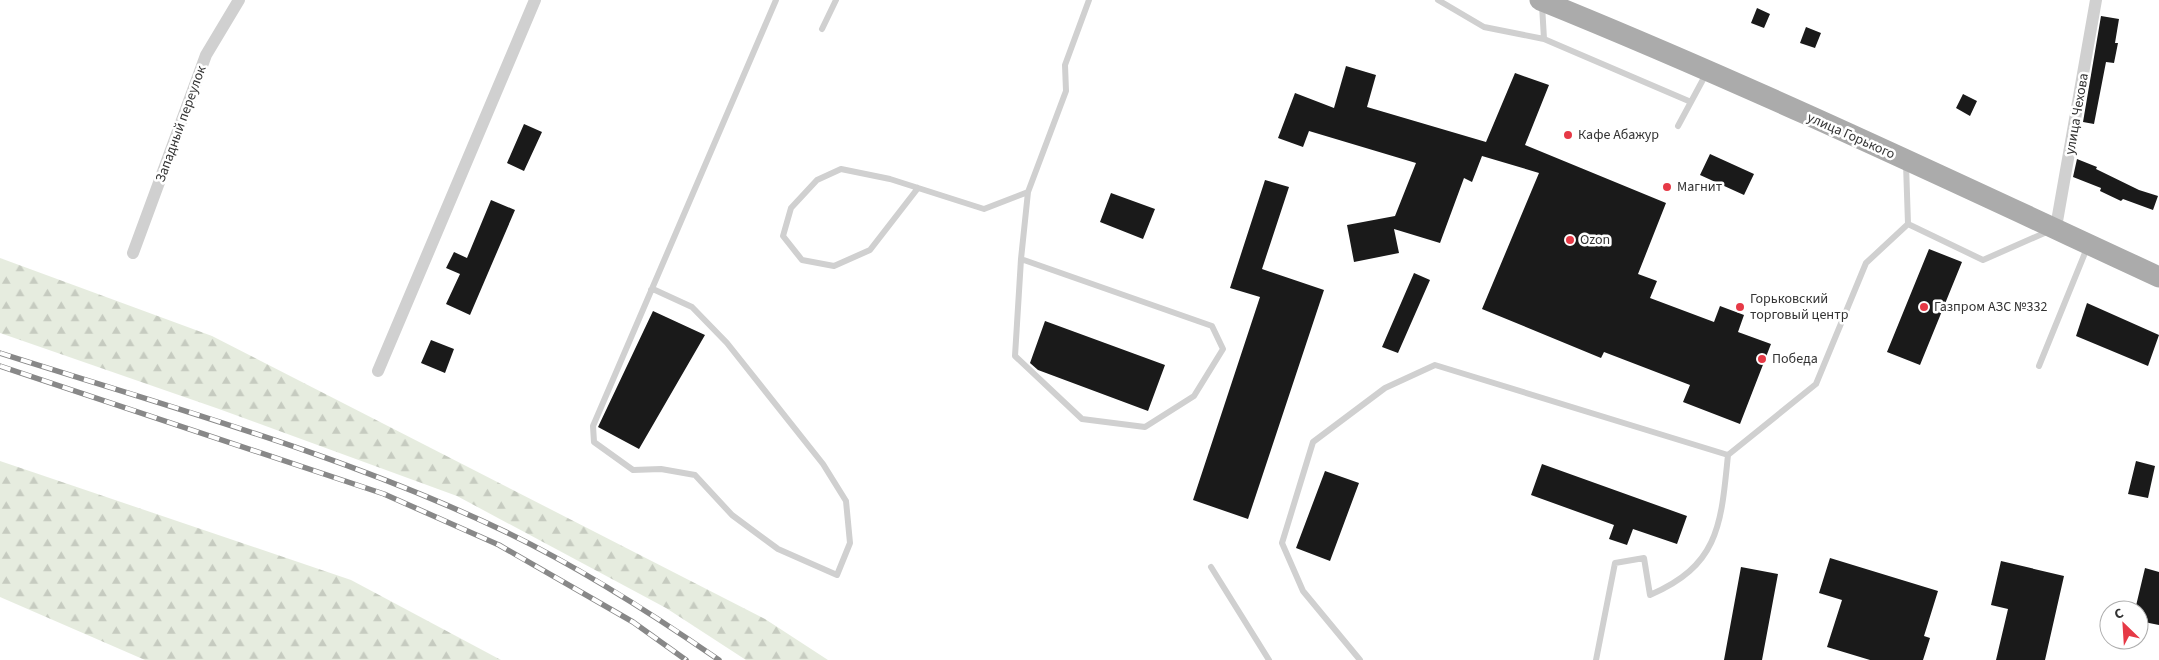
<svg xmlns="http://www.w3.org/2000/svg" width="2159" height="660" font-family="'Source Sans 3',sans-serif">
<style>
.forest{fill:url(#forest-firs)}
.building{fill:#1a1a1a}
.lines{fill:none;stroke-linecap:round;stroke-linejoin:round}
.lane{stroke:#d0d0d0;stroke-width:6}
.street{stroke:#d0d0d0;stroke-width:12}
.primary{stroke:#ababab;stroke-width:21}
.rail-casing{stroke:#888;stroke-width:5.5}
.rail{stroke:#fff;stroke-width:4;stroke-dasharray:11;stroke-linecap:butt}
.poi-dot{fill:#e63946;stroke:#fff;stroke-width:2}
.labels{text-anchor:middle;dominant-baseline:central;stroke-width:5;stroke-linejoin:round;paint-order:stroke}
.street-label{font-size:14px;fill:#333;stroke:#fff}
.poi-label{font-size:14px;fill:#333;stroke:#fff;text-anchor:start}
</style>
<defs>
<pattern id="forest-firs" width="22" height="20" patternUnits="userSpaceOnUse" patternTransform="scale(1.25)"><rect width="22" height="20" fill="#e6ecdf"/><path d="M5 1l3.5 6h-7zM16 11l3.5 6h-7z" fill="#c6cbc0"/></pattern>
</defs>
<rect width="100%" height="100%" fill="#fff"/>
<path class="forest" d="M0,258l212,78 553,283 63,41h-82l-80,-52 -209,-112 -238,-87 -219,-76z
M0,461l351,119 150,80h-356l-145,-63z"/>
<path class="building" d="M1757,8l13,6 -6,14 -13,-5z
M2101,16l18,3 -4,24h3l-4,20 -8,-1 -12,62 -11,-2z
M1806,27l15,6 -6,15 -15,-5z
M1346,66l30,9 -9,32 119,35 29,-69 34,12 -24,60 141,58 -28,71 19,7 -7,17 64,24 6,-16 24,9 -6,17 33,12 -31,80 -57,-22 7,-17 -86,-33 -3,6 -119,-49 57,-136 -57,-17 -10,26 -8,-4 -24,65 -46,-14 5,24 -45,9 -7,-37 48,-9 21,-53 -107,-32 -6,16 -25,-9 17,-45 39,15z
M1963,94l14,7 -7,15 -14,-8z
M524,124l18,8 -18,39 -17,-8z
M1710,154l44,20 -10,21 -44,-20z
M2077,159l20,8 -1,2 43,21 19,6 -5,14 -30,-11 -2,2 -21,-10 1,-3 -28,-11z
M1265,180l24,7 -27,82 62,21 -76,229 -55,-19 67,-203 -30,-9z
M1111,193l44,16 -12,30 -43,-17z
M491,200l24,10 -45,105 -24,-11 14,-30 -14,-6 8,-16 13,6z
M1929,249l33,13 -42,103 -33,-13z
M1414,273l16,7 -32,73 -16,-6z
M2087,303l72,32 -11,31 -72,-30z
M653,311l52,24 -66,114 -41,-22z
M1045,321l120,44 -17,46 -110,-41 -8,-7z
M431,340l23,9 -9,24 -24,-10z
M2136,461l19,5 -7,32 -20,-4z
M1542,464l145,52 -10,28 -44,-15 -6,16 -18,-6 5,-14 -83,-30z
M1325,471l34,12 -29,78 -34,-13z
M1830,558l108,33 -14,45 6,2 -7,22h-53l-43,-13 15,-47 -23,-7z
M2001,561l63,15 -19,84h-49l12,-51 -17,-4z
M1741,567l37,7 -16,86h-38z
M2145,568l14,4v53l-20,-4v-11h-4z"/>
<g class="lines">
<path class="lane" d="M1438,0l46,27 60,12
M1542,5l2,34 147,63
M822,29l14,-29
M1678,126l28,-52
M1906,164l2,60 75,36 66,-29
M918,188l-48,62 -36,16 -32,-6 -19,-24 8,-28 26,-28 24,-11 49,10 94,30 44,-17 38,-101 -1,-26 24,-65
M1021,259l191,67 11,23 -29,47 -49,31 -63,-8 -67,-63 6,-97 7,-67
M651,290h4l37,17 35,36 96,121 23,37 4,42 -13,32 -59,-26 -46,-34 -37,-40 -34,-6 -28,1 -39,-28 -1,-16 183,-426
M2039,366l48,-118
M1211,567l58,93
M1360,660l-57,-69 -21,-48 31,-101 72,-54 50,-23 293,90
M1596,660l19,-97 29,-5 6,37c70,-30 71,-72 78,-140l88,-71 50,-121 42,-39"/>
<path class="street" d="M2056,227l40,-227
M133,253l73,-198 33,-55
M378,371l157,-371"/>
<path class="primary" d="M1540,0c210,85 414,182 619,277"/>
<g class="rail-casing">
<path id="rail" d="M0,353c170,54 345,102 506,179 75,36 145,81 213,128
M0,366l384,128 115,51 134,77 53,38"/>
</g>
<use href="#rail" class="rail"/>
</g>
<g class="poi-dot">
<circle cx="1568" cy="135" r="5"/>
<circle cx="1667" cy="187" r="5"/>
<circle cx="1570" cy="240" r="5"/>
<circle cx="1740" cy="307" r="5"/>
<circle cx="1924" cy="307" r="5"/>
<circle cx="1762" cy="359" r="5"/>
</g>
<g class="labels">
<g class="street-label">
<text transform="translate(2077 114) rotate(-80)">улица Чехова</text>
<text transform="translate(181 124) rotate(-70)">Западный переулок</text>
<text transform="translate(1851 136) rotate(24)">улица Горького</text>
</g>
<g class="poi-label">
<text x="1578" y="135">Кафе Абажур</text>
<text x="1677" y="187">Магнит</text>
<text x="1580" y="240">Ozon</text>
<text x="1750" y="299">Горьковский<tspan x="1750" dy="16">торговый центр</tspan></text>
<text x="1934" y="307">Газпром АЗС №332</text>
<text x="1772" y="359">Победа</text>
</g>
</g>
<g transform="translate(2124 625) rotate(335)"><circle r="24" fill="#ffffff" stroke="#adadad"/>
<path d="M0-4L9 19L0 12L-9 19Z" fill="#e63946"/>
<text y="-8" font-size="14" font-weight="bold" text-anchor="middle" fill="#333333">С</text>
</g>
</svg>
